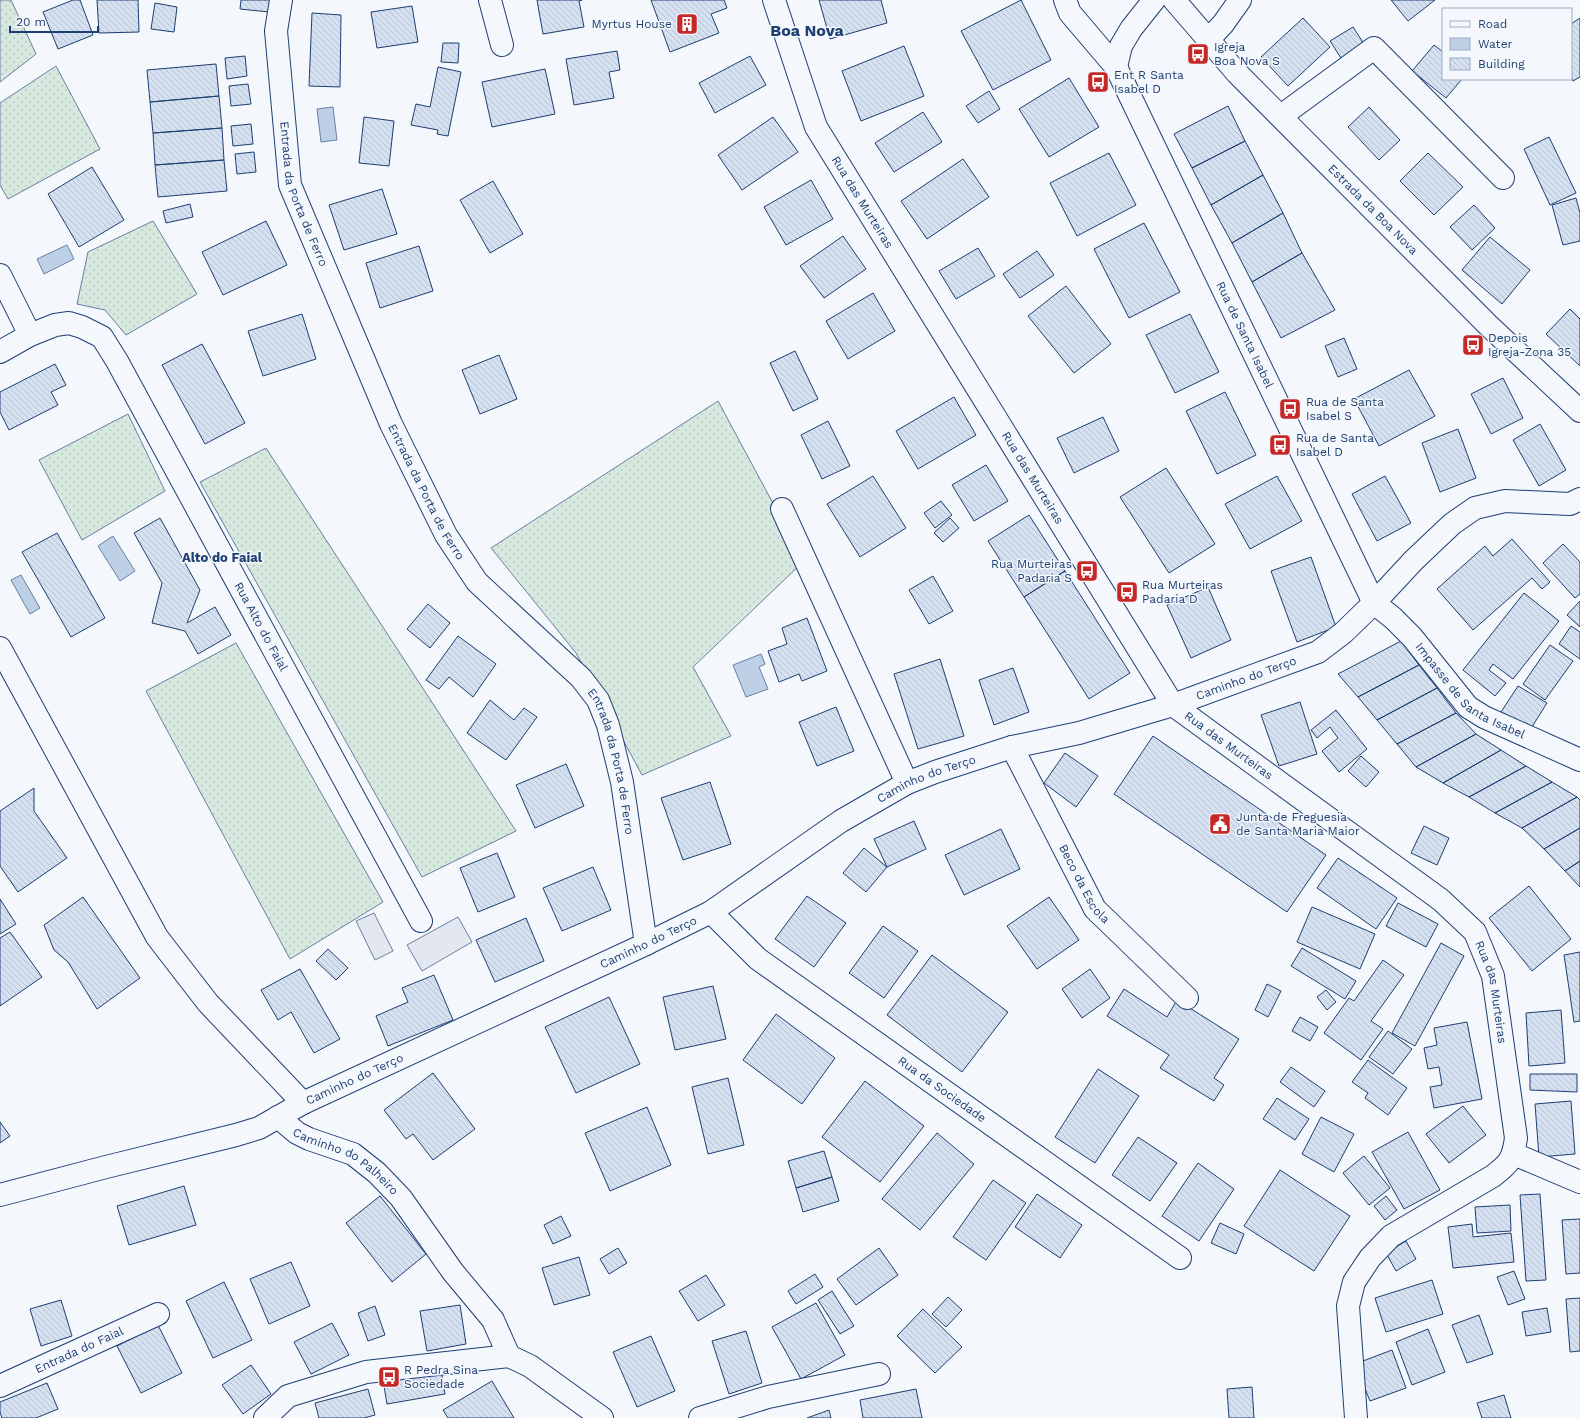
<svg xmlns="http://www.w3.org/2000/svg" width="1580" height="1418" font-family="'Work Sans',sans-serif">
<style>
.grass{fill:url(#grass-dots);stroke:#687fa3}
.parking{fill:#e3e8f0;stroke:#687fa3}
.water{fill:#bed0e5;stroke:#687fa3}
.building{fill:url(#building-back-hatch);stroke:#1d3f73}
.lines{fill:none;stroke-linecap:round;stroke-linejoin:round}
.minor-casing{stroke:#1d3f73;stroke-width:24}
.major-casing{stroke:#1d3f73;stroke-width:24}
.minor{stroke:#f4f7fb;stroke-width:22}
.major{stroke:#f4f7fb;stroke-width:22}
.labels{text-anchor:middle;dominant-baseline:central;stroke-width:3;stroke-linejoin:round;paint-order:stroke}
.poi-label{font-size:12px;fill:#1d3f73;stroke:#f4f7fb;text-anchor:start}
.street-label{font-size:12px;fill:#1d3f73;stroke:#f4f7fb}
.neighbourhood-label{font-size:13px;font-weight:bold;fill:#1d3f73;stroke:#f4f7fb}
.district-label{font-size:16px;font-weight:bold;fill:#1d3f73;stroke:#f4f7fb}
</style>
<defs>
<pattern id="grass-dots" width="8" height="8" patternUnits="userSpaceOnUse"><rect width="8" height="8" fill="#d7e8df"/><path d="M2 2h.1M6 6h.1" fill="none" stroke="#b8c8c3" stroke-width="1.8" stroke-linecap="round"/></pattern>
<pattern id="building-back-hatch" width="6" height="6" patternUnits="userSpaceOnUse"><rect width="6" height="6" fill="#d5e0f0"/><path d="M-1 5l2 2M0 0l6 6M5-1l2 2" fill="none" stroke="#b6c1d1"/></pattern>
</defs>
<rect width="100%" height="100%" fill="#f4f7fb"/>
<path class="grass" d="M0,0h11l25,54 -36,28z
M56,66l44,83 -92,50 -8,-14v-82z
M153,221l44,73 -71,41 -21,-25 -28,-6 11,-52z
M718,401l86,160 -111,106 38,69 -89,39 -66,-122 -85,-105z
M128,414l37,77 -83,49 -43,-80z
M266,448l250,383 -94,46 -222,-395z
M236,643l147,259 -93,57 -144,-268z"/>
<path class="parking" d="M374,913l19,38 -18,9 -19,-39z
M458,917l14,25 -50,29 -15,-26z"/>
<path class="water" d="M333,107l4,33 -16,2 -4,-33z
M67,245l7,14 -30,15 -7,-15z
M113,536l22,35 -15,10 -22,-35z
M21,575l19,33 -10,6 -19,-34z
M761,654l4,10 -6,3 9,22 -22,8 -13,-32z"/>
<path class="building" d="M73,0h7l13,35 -35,14 -15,-37z
M97,0h41l1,32 -40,1z
M241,0h29l-1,12 -29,-3z
M537,0h45l-3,1 5,26 -41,7z
M651,0h73l3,8 -16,6 8,19 -49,19z
M819,0h62l6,23 -57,16z
M1021,0l30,60 -58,30 -32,-59z
M1391,0h44l-27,21z
M155,3l22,4 -3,25 -23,-3z
M412,6l6,36 -41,6 -6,-36z
M312,13l29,2 -1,72 -31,-1z
M1303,18l27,29 -42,39 -27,-29z
M1580,18v59l-7,4 -2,-4v-53z
M1353,27l13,20 -23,14 -13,-20z
M443,43h16l-1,20 -17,-1z
M1434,45l9,7v27h19l-16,19 -34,-27z
M904,46l20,50 -63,25 -19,-50z
M617,51l3,19 -11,2 5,26 -40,7 -8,-46z
M245,56l2,20 -20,3 -2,-21z
M750,56l16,29 -51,28 -16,-30z
M216,64l3,32 -69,6 -3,-32z
M438,67l23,5 -13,64 -11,-2 1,-4 -27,-5 5,-21 14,3z
M545,69l10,45 -63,13 -10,-45z
M1069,78l30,49 -50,30 -30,-48z
M248,84l3,20 -20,2 -2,-20z
M989,91l11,18 -22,14 -12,-17z
M219,96l3,32 -69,5 -3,-31z
M1228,106l17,35 -53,27 -18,-34z
M1369,107l31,33 -21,20 -31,-33z
M923,112l19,30 -48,30 -19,-29z
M364,117l30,4 -5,45 -30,-3z
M773,117l25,35 -56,38 -24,-35z
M251,124l2,20 -20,2 -2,-20z
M222,128l2,32 -69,5 -2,-32z
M1549,137l27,56 -26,12 -26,-56z
M1245,141l18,34 -52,30 -19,-37z
M254,152l2,20 -19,2 -2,-20z
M1109,153l27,52 -59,31 -27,-53z
M1428,153l35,34 -29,28 -34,-34z
M963,159l26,38 -62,42 -26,-38z
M224,160l3,31 -69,6 -3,-32z
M92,167l32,53 -45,27 -31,-53z
M1263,175l20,38 -51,30 -21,-38z
M811,180l22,39 -47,26 -22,-38z
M493,181l30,53 -33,19 -30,-53z
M382,189l15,45 -53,16 -15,-45z
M1576,198l4,15v28l-17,4 -11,-40z
M190,204l3,13 -27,6 -3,-12z
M1474,205l21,23 -23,22 -22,-23z
M1283,213l19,40 -50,29 -20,-39z
M266,221l21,44 -64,30 -21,-43z
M1144,223l36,69 -51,26 -35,-69z
M843,236l23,33 -42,29 -24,-32z
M1490,237l40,33 -28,34 -40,-34z
M419,246l14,45 -53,17 -14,-45z
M978,248l17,28 -39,23 -17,-28z
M1037,251l17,24 -34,23 -17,-24z
M1302,253l33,57 -54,28 -29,-56z
M1066,286l45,58 -37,29 -46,-57z
M873,293l22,38 -47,28 -22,-38z
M1570,309l10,10v47l-34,-32z
M302,314l14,45 -53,17 -15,-45z
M1190,314l29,58 -44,21 -29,-58z
M1344,338l13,31 -19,8 -13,-31z
M202,344l43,79 -40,21 -43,-79z
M795,351l23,48 -25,12 -23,-48z
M499,355l18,44 -37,15 -18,-44z
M55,364l11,21 -15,7 7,13 -49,25 -9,-18v-20z
M1409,370l26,46 -56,30 -25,-47z
M1503,378l20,40 -32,16 -20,-40z
M1225,392l31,63 -39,19 -31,-63z
M954,397l22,38 -58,34 -22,-38z
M1103,417l16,34 -45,22 -17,-35z
M828,421l22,45 -28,13 -21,-44z
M1540,424l26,46 -27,16 -26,-46z
M1458,429l18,49 -36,14 -18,-49z
M986,465l22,36 -34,20 -22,-36z
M1166,468l49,76 -46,29 -49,-76z
M873,476l33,52 -46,29 -33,-53z
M1277,476l25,45 -52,28 -25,-45z
M1385,476l26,47 -34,18 -25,-47z
M941,501l11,14 -17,13 -11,-15z
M1029,515l36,56 -41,26 -36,-56z
M160,518l40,72 -13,33 28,-16 16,28 -33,19 -13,-23 -33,-8 10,-40 -28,-50z
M950,518l9,10 -16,14 -9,-9z
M57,533l48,85 -34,19 -49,-85z
M1512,539l38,43 -8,7 -10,-11 -59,52 -36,-41 48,-43 8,10z
M1563,544l17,18v32l-5,4 -32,-35z
M1311,557l25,70 -39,15 -26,-71z
M1065,571l65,102 -41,26 -65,-102z
M933,576l20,35 -24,13 -20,-34z
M1208,587l23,53 -40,18 -24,-53z
M1524,593l35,28 -46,58 -20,-15 -4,6 17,13 -11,13 -32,-26z
M1580,601v26l-13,-12z
M428,604l22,19 -20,25 -23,-19z
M807,618l20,53 -25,10 -3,-7 -20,8 -11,-31 19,-7 -5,-16z
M1571,626l9,6v27l-21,-15z
M458,636l38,28 -23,33 -24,-20 -10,12 -13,-9z
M1401,641l18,24 -61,32 -20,-23z
M1550,645l23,16 -28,39 -22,-16z
M940,659l24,77 -46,13 -24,-75z
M1419,665l18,23 -60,32 -19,-23z
M1013,668l16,44 -35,13 -15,-45z
M1518,686l29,17 -17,27 -29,-18z
M1437,688l19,25 -59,31 -20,-24z
M490,700l24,20 10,-12 13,9 -31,43 -39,-27z
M1300,702l17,52 -38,12 -18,-51z
M836,707l18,44 -37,15 -18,-44z
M1336,710l31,39 -28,23 -17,-21 16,-13 -8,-11 -13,11 -6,-8z
M1456,713l20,21 -60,33 -19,-23z
M1476,734l25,16 -58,33 -27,-16z
M1153,736l173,119 -39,57 -173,-118z
M1501,750l25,16 -57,31 -26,-14z
M1065,753l33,23 -22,31 -32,-24z
M1361,756l18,16 -13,15 -18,-16z
M566,764l18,42 -49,22 -19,-43z
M1526,766l26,16 -57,31 -26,-16z
M710,782l21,62 -48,16 -22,-62z
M1552,782l25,15 -55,31 -27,-15z
M34,788v23l33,47 -49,34 -18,-26v-55z
M1577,797l3,3v28l-36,21 -22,-21z
M914,821l12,28 -39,18 -13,-28z
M1424,826l25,12 -12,27 -26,-12z
M1580,828v33l-15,10 -21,-22z
M1001,829l19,40 -56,26 -19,-40z
M864,848l23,19 -21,25 -23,-19z
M497,853l18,44 -37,15 -18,-44z
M1338,858l59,40 -21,31 -59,-41z
M1580,861v26l-15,-16z
M593,867l18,43 -49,21 -19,-43z
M1529,886l42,53 -39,32 -43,-53z
M807,896l39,27 -32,44 -39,-28z
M83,897l57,81 -43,31 -29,-47 -14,-12 -10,-25z
M1049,897l30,43 -42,29 -30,-43z
M0,899l16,25 -16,10z
M1398,903l40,21 -12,23 -40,-21z
M1312,907l63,27 -15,35 -63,-27z
M526,918l18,43 -49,21 -19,-42z
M883,926l35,25 -34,47 -35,-25z
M10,932l32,45 -42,29v-68z
M1441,943l23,13 -49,90 -23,-13z
M1302,948l54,33 -11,18 -54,-33z
M328,949l20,19 -12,12 -20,-19z
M1580,952v69l-6,1 -10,-67z
M932,955l76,57 -46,60 -75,-57z
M1383,960l21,15 -33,46 12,8 -22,31 -37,-27 25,-35 5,3z
M300,969l40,70 -26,14 -23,-41 -13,8 -17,-30z
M1090,969l20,29 -28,20 -20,-29z
M434,975l19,45 -65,26 -12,-30 32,-14 -6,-14z
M1267,984l14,7 -13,26 -13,-7z
M713,986l13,53 -51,11 -12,-53z
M1124,989l43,28 10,-17 62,39 -25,39 10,7 -10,16 -54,-33 9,-13 -62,-39z
M1326,990l10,12 -9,8 -10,-13z
M609,997l31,67 -64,29 -31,-66z
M1561,1010l4,53 -36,3 -3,-53z
M776,1014l59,44 -33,46 -59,-44z
M1300,1017l18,10 -8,14 -18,-10z
M1467,1022l15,77 -48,9 -4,-21 12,-2 -3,-18 -11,2 -4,-21 13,-3 -3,-17z
M1388,1031l24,18 -19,25 -24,-17z
M1368,1060l39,28 -19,27 -23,-17 3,-5 -16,-11z
M1291,1067l34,24 -11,16 -34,-25z
M1098,1069l41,27 -44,67 -40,-26z
M433,1073l42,56 -42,31 -20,-26 -7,5 -22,-29z
M1530,1074h47v18l-47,-2z
M728,1078l16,67 -36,9 -16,-67z
M865,1081l59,45 -44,56 -58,-45z
M1277,1098l32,21 -14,21 -32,-21z
M1571,1101l4,53 -36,3 -4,-53z
M1463,1106l23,29 -37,28 -23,-29z
M647,1107l24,58 -61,26 -25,-58z
M1321,1117l33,17 -20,38 -32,-18z
M0,1122l10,14 -10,7z
M1408,1132l32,58 -36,19 -32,-57z
M937,1133l37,31 -54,66 -38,-31z
M1138,1137l39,26 -27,38 -38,-26z
M824,1151l8,26 -36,11 -8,-27z
M1364,1156l26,32 -21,17 -26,-32z
M1198,1163l36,26 -35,52 -37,-25z
M1280,1170l70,46 -36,55 -70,-45z
M832,1177l7,24 -36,11 -7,-24z
M993,1180l33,23 -40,57 -33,-23z
M184,1186l12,39 -67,20 -12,-39z
M1037,1194l45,31 -22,33 -45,-31z
M1540,1194l6,86 -20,1 -6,-86z
M380,1196l46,58 -34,28 -46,-59z
M1386,1196l11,14 -12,10 -11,-14z
M1510,1205l1,26 -34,2 -2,-26z
M561,1216l10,20 -18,8 -9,-19z
M1580,1219v54l-14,1 -4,-54z
M1220,1223l24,11 -8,20 -25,-11z
M1472,1224l1,13 38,-4 3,29 -61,6 -5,-41z
M1406,1241l10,18 -20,12 -10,-18z
M618,1248l9,15 -18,11 -9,-15z
M879,1248l19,27 -42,30 -19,-26z
M579,1257l11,38 -36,10 -12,-37z
M291,1262l19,44 -41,18 -19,-45z
M1514,1271l11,28 -17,6 -11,-28z
M815,1274l8,13 -27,17 -8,-13z
M706,1275l19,30 -27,16 -19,-30z
M1432,1280l11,34 -57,18 -11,-34z
M224,1282l28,58 -39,18 -27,-57z
M832,1291l22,35 -14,8 -22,-34z
M948,1297l14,13 -16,17 -14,-13z
M1580,1298v53l-10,1 -4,-53z
M61,1300l11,36 -31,10 -11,-37z
M816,1303l29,52 -44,24 -29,-52z
M460,1305l6,39 -39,7 -7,-40z
M375,1306l10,29 -17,6 -10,-28z
M1547,1308l4,24 -25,4 -4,-24z
M923,1309l39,38 -27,26 -38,-37z
M1479,1315l14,39 -26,9 -15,-38z
M332,1323l17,32 -38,19 -17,-32z
M158,1325l24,48 -41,20 -24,-47z
M1428,1329l17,43 -33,13 -16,-43z
M746,1331l16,52 -33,11 -17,-53z
M651,1336l24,55 -38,16 -24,-55z
M1392,1350l14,38 -36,13 -15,-37z
M251,1365l20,29 -28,20 -21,-29z
M441,1370l4,24 -58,10 -4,-24z
M492,1381l22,37h-66l-5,-8z
M47,1383l11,26 -22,9h-34l-2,-6v-10z
M1252,1387l2,31h-25l-2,-29z
M368,1389l7,26 -11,3h-45l-4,-15z
M916,1389l6,29h-59l-3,-18z
M1504,1395l7,23h-29l-5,-15z
M829,1410l2,8h-24z"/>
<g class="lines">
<g class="minor-casing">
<g id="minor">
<path id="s1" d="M281,0l-5,31 14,154 101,239 55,111 31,47 104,96 17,22 10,25 14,57 24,162"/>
<path d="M490,0l12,45"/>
<path id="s2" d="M774,0l42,127 357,578 268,195 34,32 18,44 23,162c-3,21 -6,25 -23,38l-102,60 -21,22 -16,24 -6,24 8,112"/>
<path id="s3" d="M1065,0l5,13 46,54 258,536 19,15 19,19 56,70 16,10 96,43"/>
<path d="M1208,40l15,-16 17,-24"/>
<path d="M1116,67l5,-21 10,-17 23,-29"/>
<path d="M1281,116l93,-68 129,130"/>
<path d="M0,275l30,60"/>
<path id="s4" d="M0,352l30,-17 25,-10 14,-2 13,4 20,10 15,24 304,560"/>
<path d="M782,509l125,274"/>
<path d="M0,648l157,289 51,66 95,100"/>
<path id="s5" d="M1012,747l83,162 92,89"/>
<path id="s6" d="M711,912l47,47 422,299"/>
<path id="s7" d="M278,1117l19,16 12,6 44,15 24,19 24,25 52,74 40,48 16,36 21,10 72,52"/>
<path d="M1514,1154l66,28"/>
<path id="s8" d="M0,1195l106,-28 130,-32 23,-7 44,-25 343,-159 65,-32 130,-91 66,-38 28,-11 77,-25 67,-14 94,-28 145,-53 25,-19 31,-30 40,-43 38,-36 23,-16 30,-7 65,3 10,-5"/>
<path id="s9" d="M0,1386l158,-72"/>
<path d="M265,1418l23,-22 78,-24 143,-16"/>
<path d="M700,1418l68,-21 111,-23"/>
</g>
</g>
<g class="major-casing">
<g id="major">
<path id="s10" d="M1174,0l63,73 251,252 92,86"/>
</g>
</g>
<use href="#minor" class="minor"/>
<use href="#major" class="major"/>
</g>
<defs>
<g id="building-square" transform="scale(1.15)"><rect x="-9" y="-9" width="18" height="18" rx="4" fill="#c62828" stroke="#f4f7fb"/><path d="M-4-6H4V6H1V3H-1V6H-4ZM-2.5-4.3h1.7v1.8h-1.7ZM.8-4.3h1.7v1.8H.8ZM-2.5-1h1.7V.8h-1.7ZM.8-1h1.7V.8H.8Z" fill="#fff"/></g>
<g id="bus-square" transform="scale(1.15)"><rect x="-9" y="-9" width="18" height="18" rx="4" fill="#c62828" stroke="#f4f7fb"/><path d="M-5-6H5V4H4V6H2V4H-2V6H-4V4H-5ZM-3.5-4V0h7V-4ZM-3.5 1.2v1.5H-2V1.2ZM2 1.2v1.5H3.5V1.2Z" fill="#fff"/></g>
<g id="civic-square" transform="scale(1.15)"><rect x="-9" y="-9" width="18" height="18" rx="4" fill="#c62828" stroke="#f4f7fb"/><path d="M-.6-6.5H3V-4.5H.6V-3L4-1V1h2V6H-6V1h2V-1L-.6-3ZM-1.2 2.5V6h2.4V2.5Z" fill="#fff"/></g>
</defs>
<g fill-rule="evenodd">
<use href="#building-square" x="687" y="24"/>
<use href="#bus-square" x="1198" y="54"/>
<use href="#bus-square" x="1098" y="82"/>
<use href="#bus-square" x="1473" y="345"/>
<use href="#bus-square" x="1290" y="409"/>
<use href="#bus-square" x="1280" y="445"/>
<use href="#bus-square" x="1087" y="571"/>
<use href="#bus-square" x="1127" y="592"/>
<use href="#civic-square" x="1220" y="824"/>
<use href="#bus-square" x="389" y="1377"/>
</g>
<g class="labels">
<g class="poi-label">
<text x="672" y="24" text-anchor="end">Myrtus House</text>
<text x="1214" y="47">Igreja<tspan x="1214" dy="14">Boa Nova S</tspan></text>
<text x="1114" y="75">Ent R Santa<tspan x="1114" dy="14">Isabel D</tspan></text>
<text x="1488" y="338">Depois<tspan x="1488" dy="14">Igreja-Zona 35</tspan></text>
<text x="1306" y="402">Rua de Santa<tspan x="1306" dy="14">Isabel S</tspan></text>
<text x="1296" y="438">Rua de Santa<tspan x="1296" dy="14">Isabel D</tspan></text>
<text x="1072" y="564" text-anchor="end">Rua Murteiras<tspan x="1072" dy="14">Padaria S</tspan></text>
<text x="1142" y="585">Rua Murteiras<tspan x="1142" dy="14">Padaria D</tspan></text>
<text x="1236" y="817">Junta de Freguesia<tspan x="1236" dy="14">de Santa Maria Maior</tspan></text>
<text x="404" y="1370">R Pedra Sina<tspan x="404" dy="14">Sociedade</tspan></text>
</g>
<g class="street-label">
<text stroke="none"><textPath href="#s1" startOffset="198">Entrada da Porta de Ferro</textPath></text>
<text stroke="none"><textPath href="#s2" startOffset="222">Rua das Murteiras</textPath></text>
<text stroke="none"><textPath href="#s10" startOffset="289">Estrada da Boa Nova</textPath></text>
<text stroke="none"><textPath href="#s3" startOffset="382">Rua de Santa Isabel</textPath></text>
<text stroke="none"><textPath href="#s2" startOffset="546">Rua das Murteiras</textPath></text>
<text stroke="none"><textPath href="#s1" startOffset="522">Entrada da Porta de Ferro</textPath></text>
<text stroke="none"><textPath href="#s4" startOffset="442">Rua Alto do Faial</textPath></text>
<text stroke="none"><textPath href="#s8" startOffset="1359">Caminho do Terço</textPath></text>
<text stroke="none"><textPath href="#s3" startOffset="812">Impasse de Santa Isabel</textPath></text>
<text stroke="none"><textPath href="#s2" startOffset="882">Rua das Murteiras</textPath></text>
<text stroke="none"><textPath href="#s1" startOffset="858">Entrada da Porta de Ferro</textPath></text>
<text stroke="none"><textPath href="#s8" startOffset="1023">Caminho do Terço</textPath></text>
<text stroke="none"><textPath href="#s5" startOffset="155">Beco da Escola</textPath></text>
<text stroke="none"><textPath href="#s8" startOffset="699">Caminho do Terço</textPath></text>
<text stroke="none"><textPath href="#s2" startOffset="1254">Rua das Murteiras</textPath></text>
<text stroke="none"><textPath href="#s8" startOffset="375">Caminho do Terço</textPath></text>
<text stroke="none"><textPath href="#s6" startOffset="292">Rua da Sociedade</textPath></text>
<text stroke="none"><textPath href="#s7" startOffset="82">Caminho do Palheiro</textPath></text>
<text stroke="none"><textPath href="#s9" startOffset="87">Entrada do Faial</textPath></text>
</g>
<g class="neighbourhood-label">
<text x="222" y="557">Alto do Faial</text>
</g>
<g class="district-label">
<text x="807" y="30">Boa Nova</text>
</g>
</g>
<rect x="1442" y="8" width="130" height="72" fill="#f4f7fb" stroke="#9eadc5"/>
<rect x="1450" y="21" width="20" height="6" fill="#f4f7fb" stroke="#9eadc5"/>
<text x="1478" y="28" font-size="12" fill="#1d3f73">Road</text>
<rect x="1450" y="38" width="20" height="12" fill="#bed0e5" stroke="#9eadc5"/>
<text x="1478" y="48" font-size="12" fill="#1d3f73">Water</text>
<rect x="1450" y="58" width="20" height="12" fill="url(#building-back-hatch)" stroke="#9eadc5"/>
<text x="1478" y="68" font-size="12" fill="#1d3f73">Building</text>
<path d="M10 26v6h88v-6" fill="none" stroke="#1d3f73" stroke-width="2"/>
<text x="16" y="26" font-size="12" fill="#1d3f73" stroke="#f4f7fb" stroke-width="3" paint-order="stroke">20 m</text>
</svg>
